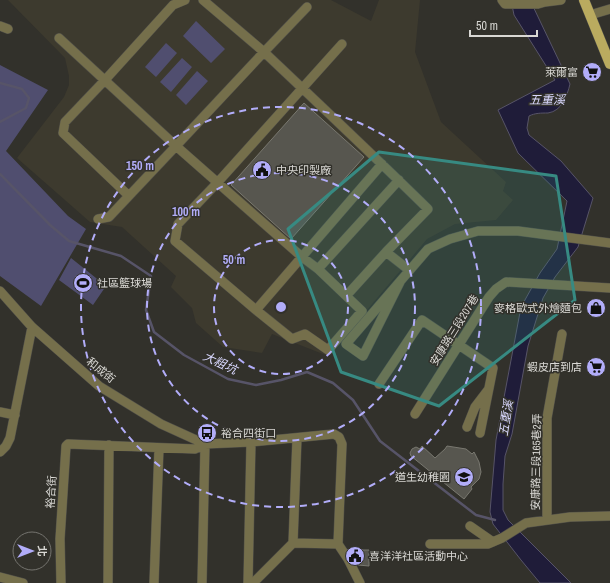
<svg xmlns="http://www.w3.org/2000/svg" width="610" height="583" font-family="'Archivo Narrow','Noto Sans TC',sans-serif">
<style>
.built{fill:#3d3a2e}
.green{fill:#504e6f}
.water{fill:#1f1c39;stroke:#575468}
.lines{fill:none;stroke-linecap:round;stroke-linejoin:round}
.stream{stroke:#575468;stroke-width:2.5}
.building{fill:#57564f;stroke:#797870}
.minor-casing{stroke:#504f49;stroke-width:10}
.major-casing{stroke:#504f49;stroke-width:11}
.minor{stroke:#756f4b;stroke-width:9}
.major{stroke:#baab5f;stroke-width:10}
.marked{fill:#378a82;fill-opacity:0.2;stroke:#378a82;stroke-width:3;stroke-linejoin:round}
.ring{fill:none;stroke:#b2adf9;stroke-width:2;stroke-dasharray:7 5}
.labels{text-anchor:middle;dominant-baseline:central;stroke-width:3;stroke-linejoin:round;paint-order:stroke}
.poi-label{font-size:11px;fill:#d9d8d4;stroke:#32312b;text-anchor:end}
.street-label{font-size:11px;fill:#d9d8d4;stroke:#32312b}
.water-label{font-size:12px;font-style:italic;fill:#d8d7fd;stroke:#32312b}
.centre{fill:#b2adf9;stroke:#32312b;stroke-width:2}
.ring-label{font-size:12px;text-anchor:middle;font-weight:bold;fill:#b2adf9;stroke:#32312b;stroke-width:3;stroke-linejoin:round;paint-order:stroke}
</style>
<rect width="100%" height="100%" fill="#32312b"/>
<path class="built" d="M8,0h323l40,21 8,-21h41l-5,52 26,70 65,60 -3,9 10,9 -17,20 -41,4 -28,15 -99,117 -56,-22 -10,19 -39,-6 -27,-24 -4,-15 -21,-21 5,-11 -54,-49 -32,-5 -73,-64 47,-61 5,-12v-9l-4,-18z"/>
<path class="green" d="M196,21l29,28 -14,14 -28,-27z
M166,43l11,10 -21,24 -11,-10z
M182,58l10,9 -21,25 -11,-10z
M0,65l48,25 -42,61 62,65 18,13 -45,77 -41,-30z
M197,71l11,10 -22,24 -10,-10z
M71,258l35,28 -13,19 -34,-25z"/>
<path class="water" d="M511,0h19l40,84c-3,12 -8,27 -22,29 -7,0 -13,0 -19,3l-2,12 2,7 32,26 32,37 -15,49 -23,30 -12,21 -15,48 -16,88 -7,22 -2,28v26l5,10 63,63h-31l-19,-23 -28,-36 -3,-12 6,-72 25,-133 19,-34 17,-24 10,-48 -49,-48 -20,-43 57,-30 -41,-65z"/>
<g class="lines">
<path class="stream" d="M0,83l22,6 7,9 -3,10 -26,14
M0,174l50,51 19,16 52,15 30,20 -5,34 8,22 30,23 44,24 28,6 25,-5 26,-8 26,11 20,17 27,41 96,74 19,5"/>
</g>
<path class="building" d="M304,103l60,54 -73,82 -60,-54z
M422,446l13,12 10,-9 2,-3 19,3 6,5 2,-2 5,10 2,10 -2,7 -8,8 1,2 -8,10 -53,-43 -1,-3 2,-4 4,-2 4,2z
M353,550h16v16l-11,-1 -5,-9z"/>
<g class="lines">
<g class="minor-casing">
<path id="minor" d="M203,0l61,52 43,-45
M502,0l3,4h33l7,-2 16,-2
M590,15l20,-6
M0,26l8,3
M59,38l117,108 -67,71 -11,2
M342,44l-124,138 -40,42 -3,17 81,69 36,29 13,-5 23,16 34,-39 -44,-42 -16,-12 -126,-111 88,-94c55,52 110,104 164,157l-42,43 -39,43
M128,195l-65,-62 2,-11 40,-42 68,-75 12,-5
M386,252l23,18
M318,269l81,-89
M400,282l-37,74 -17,-12 82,-95 22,-10 28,-8h40l92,12
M0,291l32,36 67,59 62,38 44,20
M256,310l126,-146
M379,384l43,-64 71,48 -13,65
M0,412l15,3
M415,414l74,-117 7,-8 10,-7 104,6
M467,427l8,-20 13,-17
M0,452l6,-6 4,-8 22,-111
M547,520v-102l15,-84
M470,526l23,16
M293,543l4,-105
M430,544h58l14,-6 24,-15 44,-6 40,-1
M0,577l23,6
M61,583l-1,-44 6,-93 2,-2 127,5 10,-5 46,-2 83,-8 5,3 3,7 -4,100 10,15 12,24
M108,583l1,-138
M154,583l5,-135
M202,583l3,-139
M248,583l3,-141
M253,583l40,-40 45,1"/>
</g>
<g class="major-casing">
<path id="major" d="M584,0l26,64"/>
</g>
<use href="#minor" class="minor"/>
<use href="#major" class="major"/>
</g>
<path class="marked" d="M379,152l177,24 19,124 -136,106 -98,-34 -53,-143z"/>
<g class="ring">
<circle cx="281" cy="307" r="67"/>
<circle cx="281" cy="307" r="134"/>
<circle cx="281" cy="307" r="200"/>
</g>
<defs>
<g id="supermarket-disc" transform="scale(1)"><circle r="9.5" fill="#b2adf9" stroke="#32312b"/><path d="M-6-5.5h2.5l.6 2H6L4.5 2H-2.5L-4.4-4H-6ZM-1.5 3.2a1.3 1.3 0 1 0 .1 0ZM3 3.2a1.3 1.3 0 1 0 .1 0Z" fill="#111"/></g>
<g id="civic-disc" transform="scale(1)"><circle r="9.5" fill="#b2adf9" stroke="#32312b"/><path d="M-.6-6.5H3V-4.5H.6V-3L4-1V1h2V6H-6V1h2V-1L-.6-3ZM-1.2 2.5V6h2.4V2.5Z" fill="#111"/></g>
<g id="stadium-disc" transform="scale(1)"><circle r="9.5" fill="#b2adf9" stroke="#32312b"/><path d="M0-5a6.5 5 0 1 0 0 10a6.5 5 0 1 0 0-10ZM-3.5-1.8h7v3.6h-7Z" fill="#111"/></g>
<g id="shop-disc" transform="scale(1)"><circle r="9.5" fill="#b2adf9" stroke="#32312b"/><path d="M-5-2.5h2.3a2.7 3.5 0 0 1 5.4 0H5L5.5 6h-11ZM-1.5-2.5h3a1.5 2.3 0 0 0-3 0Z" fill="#111"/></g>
<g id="bus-disc" transform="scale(1)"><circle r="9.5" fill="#b2adf9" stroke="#32312b"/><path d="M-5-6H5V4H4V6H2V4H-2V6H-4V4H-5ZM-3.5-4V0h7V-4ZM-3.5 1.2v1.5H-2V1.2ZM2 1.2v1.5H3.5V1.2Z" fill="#111"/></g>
<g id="school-disc" transform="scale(1)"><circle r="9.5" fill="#b2adf9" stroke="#32312b"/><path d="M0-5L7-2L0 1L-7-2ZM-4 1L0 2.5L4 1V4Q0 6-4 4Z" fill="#111"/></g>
</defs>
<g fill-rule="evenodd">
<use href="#supermarket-disc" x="592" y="72"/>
<use href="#civic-disc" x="262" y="170"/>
<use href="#stadium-disc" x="83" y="283"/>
<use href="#shop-disc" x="596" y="308"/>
<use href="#supermarket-disc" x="596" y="367"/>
<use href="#bus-disc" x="207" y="433"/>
<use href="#school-disc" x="464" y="477"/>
<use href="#civic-disc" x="355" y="556"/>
</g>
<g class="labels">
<g class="poi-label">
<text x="578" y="72">萊爾富</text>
<text x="276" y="170" text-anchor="start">中央印製廠</text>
<text x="97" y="283" text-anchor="start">社區籃球場</text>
<text x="582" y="308">麥格歐式外燴麵包</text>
<text x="582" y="367">蝦皮店到店</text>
<text x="221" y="433" text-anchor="start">裕合四街口</text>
<text x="450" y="477">道生幼稚園</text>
<text x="369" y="556" text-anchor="start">喜洋洋社區活動中心</text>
</g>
<g class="street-label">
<text transform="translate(454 330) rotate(-58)">安康路三段207巷</text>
<text transform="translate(101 370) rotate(39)">和成街</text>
<text transform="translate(536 462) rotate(-89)">安康路三段165巷2弄</text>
<text transform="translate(51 492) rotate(-86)">裕合街</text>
</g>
<g class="water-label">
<text x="547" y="100">五重溪</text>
<text transform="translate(220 363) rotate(25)">大粗坑</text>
<text transform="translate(506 418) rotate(-81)">五重溪</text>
</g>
</g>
<circle cx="281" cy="307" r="6" class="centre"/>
<g class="ring-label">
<text x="140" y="170">150 m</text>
<text x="186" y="216">100 m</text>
<text x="234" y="264">50 m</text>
</g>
<g transform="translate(32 551) rotate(90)"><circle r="19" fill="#32312b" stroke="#75746f"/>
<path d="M0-3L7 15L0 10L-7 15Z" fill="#b2adf9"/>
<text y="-6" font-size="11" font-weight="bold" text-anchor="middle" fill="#d9d8d4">北</text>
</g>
<path d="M470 30v6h67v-6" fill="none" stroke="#d9d8d4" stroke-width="2"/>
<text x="476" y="30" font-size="12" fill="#d9d8d4" stroke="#32312b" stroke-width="3" paint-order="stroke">50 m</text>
</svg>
